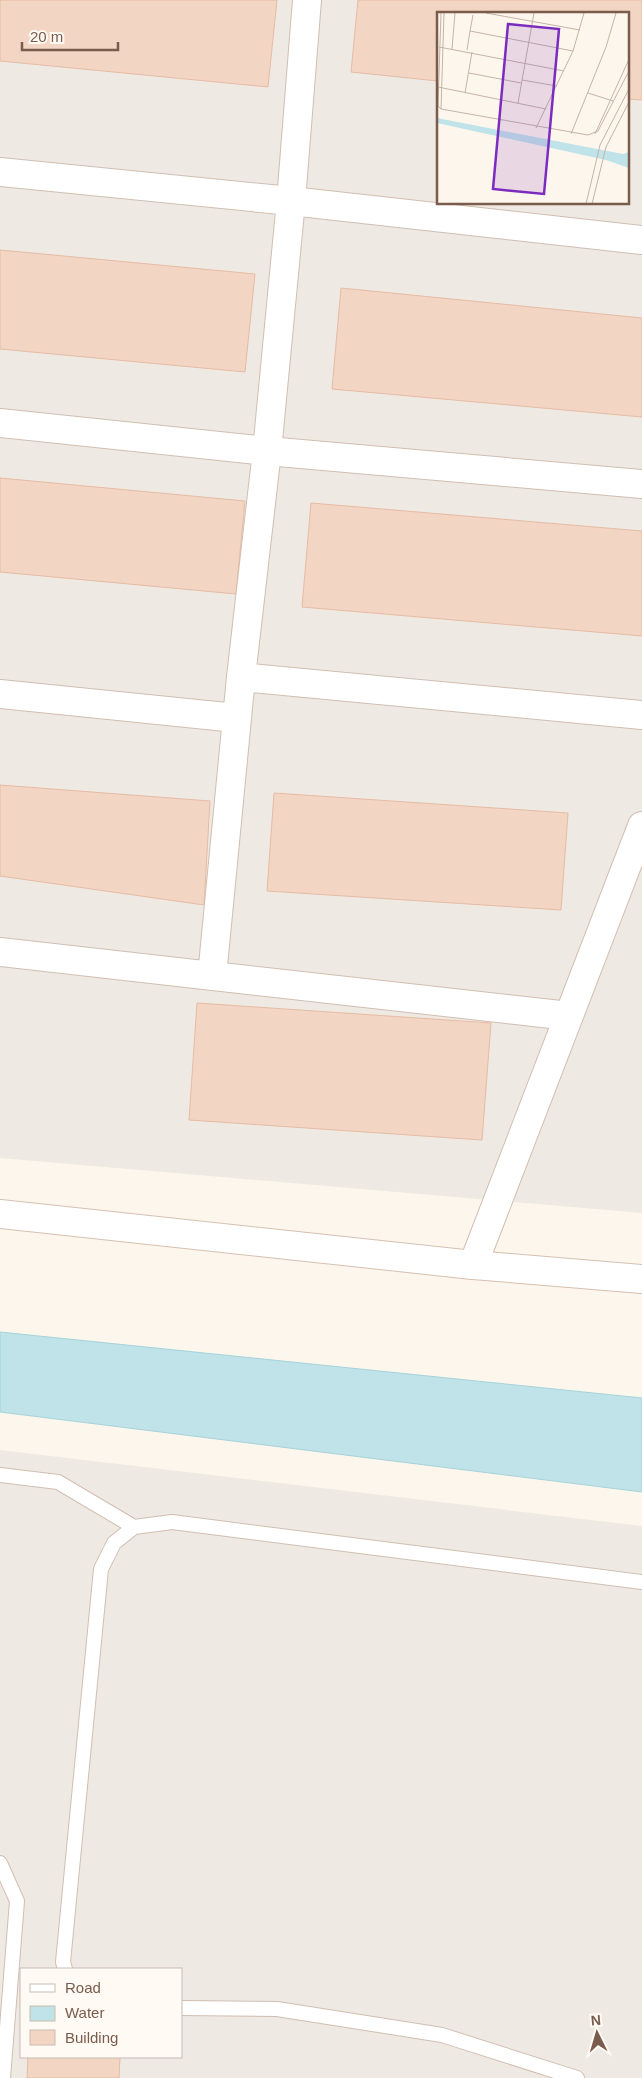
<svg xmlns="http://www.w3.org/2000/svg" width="642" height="2078" font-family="Arial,sans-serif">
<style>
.industrial{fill:#efe9e4;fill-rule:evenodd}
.water{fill:#bfe3e8;stroke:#a5d3da}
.building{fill:#f3d5c3;stroke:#e6bba3}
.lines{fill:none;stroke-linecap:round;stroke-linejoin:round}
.lane-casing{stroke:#d1beb0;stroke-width:16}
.street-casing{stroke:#d1beb0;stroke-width:30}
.secondary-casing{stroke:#d6c0b0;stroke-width:30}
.lane{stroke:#fff;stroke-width:14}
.street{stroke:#fff;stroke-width:28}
.secondary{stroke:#fff;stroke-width:28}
.inset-road{fill:none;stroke:#c5b3a7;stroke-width:1}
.view{fill:#7b2cbf;fill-opacity:0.15;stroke:#7b2cbf;stroke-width:2.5}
.inset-edge{fill:none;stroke:#7a5c4d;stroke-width:2.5}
</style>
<rect width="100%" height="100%" fill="#fdf6ec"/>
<path class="industrial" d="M0,0h642v1213l-642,-55zM438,14h190v190h-190z
M0,1450l642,76v552h-642zM21,1969h160v88h-160z"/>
<path class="water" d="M0,1332l642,66v94l-642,-80z"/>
<path class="building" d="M0,0h277l-9,87 -268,-26z
M358,0h284v100l-14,-1v-85h-190v67l-87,-9z
M0,250l255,24 -10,98 -245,-23z
M341,288l301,30v99l-310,-28z
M0,478l245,23 -9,93 -236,-22z
M311,503l331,28v105l-340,-29z
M0,785l210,16 -6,104 -204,-29z
M274,793l294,20 -7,97 -294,-19z
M197,1003l294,20 -9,117 -293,-20z
M28,2057h92l-1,21h-92z"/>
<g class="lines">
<g class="lane-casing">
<path id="lane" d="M0,1475l58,7 76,45
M0,1863l17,38 -14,177
M65,1969l-2,-7 38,-393 13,-26 20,-16 38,-5 470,60
M181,2008l96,1 165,26 135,43"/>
</g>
<g class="street-casing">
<path id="street" d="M0,172l291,29 351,39
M0,423l267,28 375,33
M241,677l401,38
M0,694l236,24
M0,952l569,64
M212,976l29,-299 26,-226 24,-250 16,-201
M473,1265l169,-439"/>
</g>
<g class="secondary-casing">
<path id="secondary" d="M0,1214l473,51 169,14"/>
</g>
<use href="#lane" class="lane"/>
<use href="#street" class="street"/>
<use href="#secondary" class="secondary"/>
</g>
<g transform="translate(437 12)">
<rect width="192" height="192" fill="#fdf6ec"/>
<path d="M0,106l186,36 6,-2v16l-23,-8 -169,-37z" fill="#bfe3e8"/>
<path class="inset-road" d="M49,1l94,17M33,19l3,-16M2,35l125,24M15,37l3,-36M30,38l3,-19 103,20M32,61l52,10M85,68l35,6M1,75l108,22M28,81l7,-41M151,81l25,8M81,91l16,-90M4,97l147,26 10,-4 32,-62M4,97l-3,-3 3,-93M4,97l3,-96M99,116l37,-77 11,-38M134,122l35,-87 10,-34M158,122l35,-77M149,192l14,-59 30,-58M155,192l14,-57 24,-47"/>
<path class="view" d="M71,12l51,5 -15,165 -51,-5z"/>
<rect width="192" height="192" class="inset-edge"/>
</g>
<rect x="20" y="1968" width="162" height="90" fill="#fffaf3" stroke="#cabbb1"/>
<rect x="30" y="1984" width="25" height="8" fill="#ffffff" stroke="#cabbb1"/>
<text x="65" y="1993" font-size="15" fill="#7a5c4d">Road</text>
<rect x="30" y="2006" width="25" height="15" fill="#bfe3e8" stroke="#cabbb1"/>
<text x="65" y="2018" font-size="15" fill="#7a5c4d">Water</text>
<rect x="30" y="2030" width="25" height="15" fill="#f3d5c3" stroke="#cabbb1"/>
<text x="65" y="2043" font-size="15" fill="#7a5c4d">Building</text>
<g transform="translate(597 2033) rotate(355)" stroke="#fffaf3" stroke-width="4" paint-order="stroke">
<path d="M0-4L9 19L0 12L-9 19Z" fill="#7a5c4d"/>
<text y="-8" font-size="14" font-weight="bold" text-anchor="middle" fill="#7a5c4d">N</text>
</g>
<path d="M22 42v8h96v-8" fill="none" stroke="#7a5c4d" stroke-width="2.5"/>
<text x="30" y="42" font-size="15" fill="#7a5c4d" stroke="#fffaf3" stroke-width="4" paint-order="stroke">20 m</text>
</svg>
